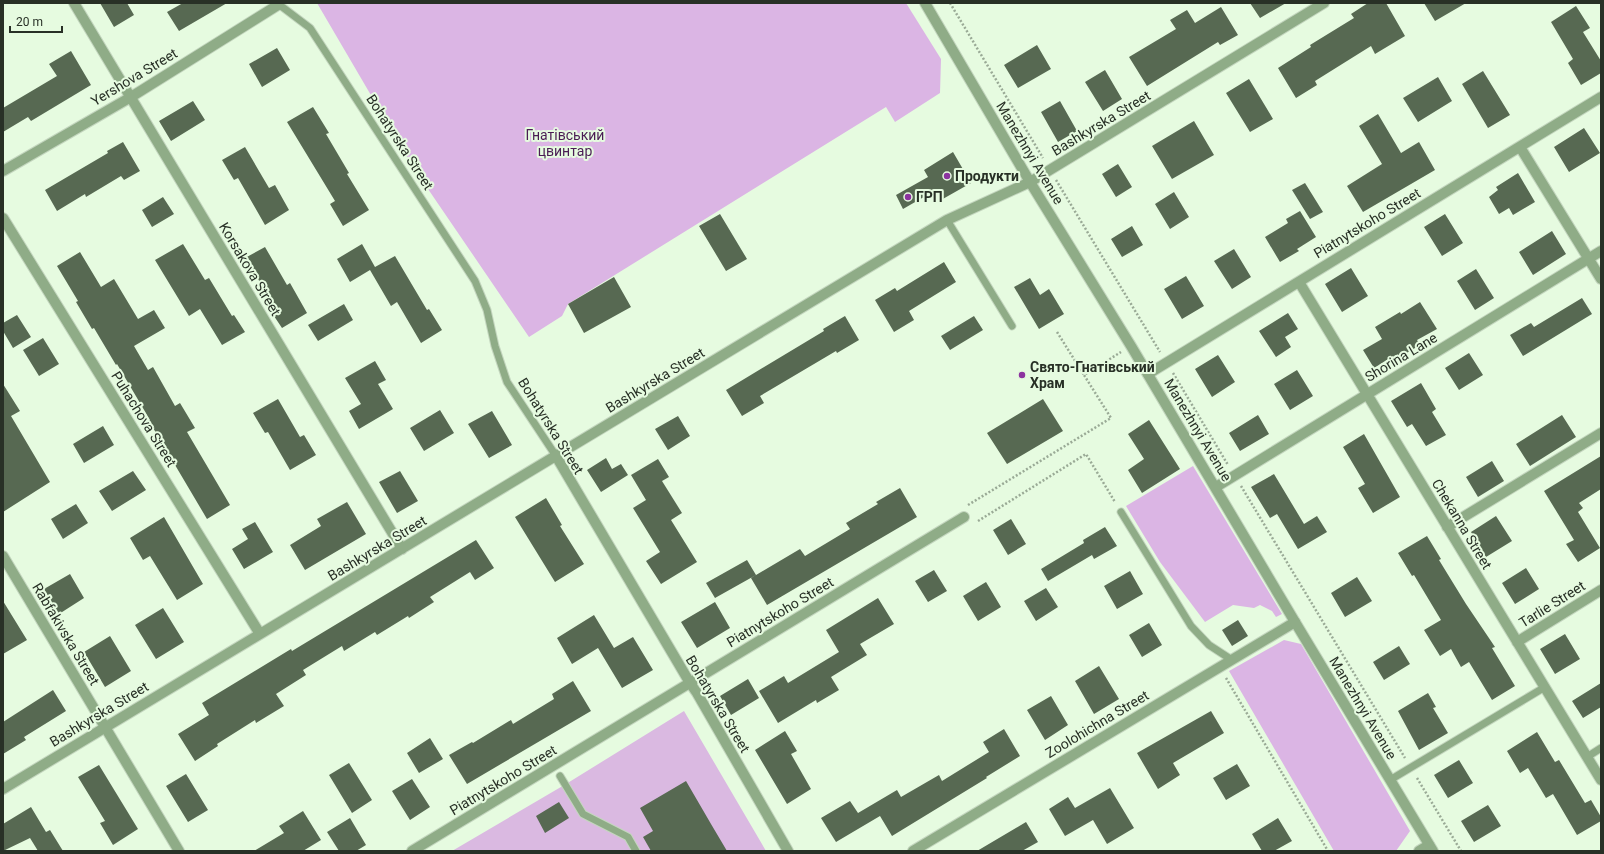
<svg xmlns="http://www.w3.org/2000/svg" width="1604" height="854" font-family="Roboto,sans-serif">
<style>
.green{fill:#dab9e1}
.forest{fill:#dbb5e4}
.building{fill:#576952}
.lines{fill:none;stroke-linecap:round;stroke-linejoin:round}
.service-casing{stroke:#c4d6bf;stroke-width:9}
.minor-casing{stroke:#c4d6bf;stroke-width:12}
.tertiary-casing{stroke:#c4d6bf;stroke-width:12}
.path{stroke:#9aaa96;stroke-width:2.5;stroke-dasharray:2 2;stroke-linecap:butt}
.service{stroke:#8fac87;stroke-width:7}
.minor{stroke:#8fac87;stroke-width:10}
.tertiary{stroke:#8fac87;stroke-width:10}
.poi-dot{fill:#8c339f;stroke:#e6fbe0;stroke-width:1.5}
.labels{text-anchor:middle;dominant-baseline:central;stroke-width:4;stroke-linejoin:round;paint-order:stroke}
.street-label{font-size:14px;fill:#283026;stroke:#e6fbe0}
.park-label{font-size:14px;fill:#4a1c54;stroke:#e6fbe0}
.poi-label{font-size:14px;font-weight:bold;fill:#283026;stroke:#e6fbe0;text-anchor:start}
</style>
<rect width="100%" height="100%" fill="#e6fbe0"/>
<path class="green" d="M684,711l82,140h-314l114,-67z"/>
<path class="forest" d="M317,3h589l35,56 -1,34 -45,29 -9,-15 -318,197 -6,12 -33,21 -116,-170z
M1193,466l89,148 -6,3 -4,-6 -12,-6 -6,3 -21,-3 -28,17 -45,-60 -34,-56z
M1284,640l17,4 109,187 -14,20h-62l-105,-180z"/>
<path class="building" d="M100,3h27l7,12 -20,12z
M183,3h44l-48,28 -12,-19z
M1250,3h36l-26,15z
M1368,3h18l19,33 -30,18 -4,-8 -56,35 2,4 -21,13 -18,-30 33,-21 -1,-2 44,-27 -3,-4z
M1424,3h42l-31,18z
M1576,6l14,22 -7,4 18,29v12l-20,12 -13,-22 5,-4 -22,-37z
M1221,7l17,28 -18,10 -2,-3 -71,44 -18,-29 47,-28 -6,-9 17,-10 8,13z
M1037,45l14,24 -33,19 -14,-23z
M277,48l13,22 -28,17 -13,-23z
M71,51l20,34 -60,36 -3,-4 -25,15v-24l54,-32 -8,-12z
M1105,70l17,29 -19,12 -18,-29z
M1483,71l27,44 -22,13 -26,-44z
M1438,77l14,24 -34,21 -15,-24z
M1249,79l24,40 -23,13 -24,-39z
M193,101l12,19 -34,21 -12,-20z
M1060,101l17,30 -19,11 -17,-30z
M313,107l16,26 -3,1 23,39 -2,1 22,36 -26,16 -13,-22 5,-3 -48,-79z
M1378,114l23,39 18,-11 16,28 -72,42 -16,-26 35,-22 -23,-38z
M1194,121l20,34 -42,24 -20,-33z
M1584,128l16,25 -31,19 -15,-25z
M123,142l17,29 -16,9 -3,-4 -35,21 -1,-3 -28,17 -12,-21 63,-37 -1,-2z
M245,147l24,41 6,-3 14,25 -24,15 -27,-47 -4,2 -12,-20z
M953,152l18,31 -30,17 -5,-10 -33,19 -7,-14 32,-18 -4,-7z
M1118,164l14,23 -16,10 -14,-23z
M1518,173l17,29 -22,13 -4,-7 -10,6 -10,-17 9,-7 -2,-3z
M1305,183l18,29 -13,7 -18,-29z
M1174,192l15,25 -19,12 -15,-25z
M163,197l11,17 -22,13 -10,-17z
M1300,211l16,26 -19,12 2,2 -19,11 -15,-25 23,-14 -2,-4z
M720,214l27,45 -21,12 -27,-45z
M1445,214l18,29 -21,13 -18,-29z
M1132,226l11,19 -21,12 -11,-18z
M1552,231l14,23 -33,21 -14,-23z
M183,244l22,36 4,-2 23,38 2,-1 11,17 -23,13 -22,-36 -11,7 -34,-56z
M362,244l13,23 20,-11 32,54 2,-1 13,21 -21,13 -24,-41 -6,4 -21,-36 -20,12 -13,-23z
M265,247l22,38 3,-2 17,30 -25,15 -8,-12 5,-3 -34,-55z
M1234,249l17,28 -19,12 -18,-28z
M80,252l21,35 13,-8 24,40 16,-9 11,18 -31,18 14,24 5,-3 22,39 5,-3 15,25 -8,4 43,73 -23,14 -58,-98 1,-1 -33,-56 -1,1 -22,-37 -2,1 -16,-27 2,-1 -21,-35z
M944,262l12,20 -47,29 5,9 -20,12 -19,-32 20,-12 2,3z
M1351,268l17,28 -26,16 -17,-28z
M1476,269l18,29 -19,12 -18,-29z
M1186,276l18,30 -22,13 -18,-30z
M614,277l17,30 -47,26 -16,-29z
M1030,278l10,17 9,-6 15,25 -25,15 -25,-42z
M1582,298l10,16 -69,42 -13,-21 21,-12 3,4z
M1420,302l17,27 -20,11 3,5 -25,15 -2,-4 -19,12 -11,-18 19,-11 -7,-12 25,-15 1,2z
M344,304l9,16 -35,21 -10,-16z
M1288,313l10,16 -13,8 6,10 -15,10 -17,-26z
M17,315l14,22 -18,11 -10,-17v-8z
M845,316l14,24 -22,13 -1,-2 -76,45 4,7 -22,13 -16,-26 98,-59 -1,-2z
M974,316l9,14 -33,20 -9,-14z
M43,338l16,26 -20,12 -16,-26z
M1469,353l14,22 -24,15 -14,-22z
M1218,355l17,27 -23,15 -17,-28z
M375,361l11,19 -8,4 15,25 -34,20 -10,-18 12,-7 -16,-26z
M1297,370l16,26 -23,14 -16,-26z
M1421,383l15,26 -4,3 14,23 -20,11 -14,-22 -5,3 -16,-26z
M3,384l17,27 -9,5 39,66 -47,30z
M278,399l22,38 4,-2 12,20 -26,15 -22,-38 -3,1 -12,-20z
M1043,399l20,32 -56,33 -20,-31z
M440,410l14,23 -30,18 -14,-23z
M492,411l20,34 -23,13 -21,-34z
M1258,415l11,19 -29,17 -11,-18z
M1562,415l14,22 -46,29 -14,-22z
M678,416l12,20 -22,14 -13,-21z
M1149,420l31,49 -38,24 -14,-23 16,-11 -16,-25z
M103,426l11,19 -30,18 -11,-19z
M1364,434l36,63 -27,16 -15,-25 7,-4 -22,-37z
M1601,456v33l-22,14 4,5 -5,4 22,36 -22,14 -12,-18 8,-4 -30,-49z
M606,458l6,11 9,-5 7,11 -27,17 -14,-22z
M658,459l11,18 -7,4 20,32 -11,7 26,42 -36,22 -15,-23 14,-9 -27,-44 13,-8 -15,-25z
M1492,461l12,20 -26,16 -12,-20z
M133,471l13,19 -34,21 -13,-20z
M400,471l18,30 -21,12 -18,-31z
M1274,474l30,50 13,-8 10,16 -29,17 -21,-35 -7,4 -19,-31z
M900,488l17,29 -150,88 -16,-27 49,-29 5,7 45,-27 -4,-6 32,-19 -2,-2z
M546,498l16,27 -2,1 24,38 -29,18 -40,-65z
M347,502l19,32 -61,36 -15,-25 31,-19 -4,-7z
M76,504l12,19 -25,16 -12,-20z
M1496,516l16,25 -26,16 -15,-25z
M164,517l39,67 -26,16 -27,-44 -7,4 -13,-22z
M1011,519l15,25 -18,11 -15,-25z
M255,522l18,30 -29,17 -12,-20 16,-10 -6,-10z
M1105,527l12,19 -23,13 -2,-4 -44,26 -7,-12 43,-26 -1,-3z
M1427,536l14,23 -2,1 27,44 29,43 -3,1 23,38 -23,14 -23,-38 -8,5 -10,-18 -11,7 -16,-26 17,-10 -27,-45 -2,1 -14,-23z
M476,540l18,28 -19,12 -5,-8 -40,25 4,5 -25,16 -1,-2 -31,19 -2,-3 -31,19 -2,-5 -39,24 3,5 -30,19 8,12 -28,17 -1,-3 -38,24 1,2 -23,15 -17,-27 31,-19 -7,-12 89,-54 1,2z
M747,560l9,15 -41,23 -9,-15z
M1526,568l13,21 -24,15 -13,-21z
M934,570l13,21 -19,11 -13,-21z
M1130,571l13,23 -26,15 -13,-23z
M70,574l14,24 -25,16 -15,-25z
M1357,577l15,24 -27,16 -14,-24z
M986,582l15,25 -23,14 -15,-25z
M1046,588l12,19 -22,14 -12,-20z
M878,598l16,26 -34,20 7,11 -36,22 8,13 -22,13 -1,-3 -38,23 -19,-32 25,-15 4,7 51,-31 -13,-22z
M3,601l24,39 -24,14z
M715,602l15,26 -33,20 -16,-26z
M163,608l21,34 -28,17 -21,-34z
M594,615l20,33 19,-11 20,33 -31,18 -24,-40 -26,16 -15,-26z
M1238,620l10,16 -16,10 -10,-16z
M1149,623l13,22 -20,12 -13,-22z
M1565,634l15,25 -25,15 -15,-25z
M110,636l21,35 -26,16 -21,-35z
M1399,646l11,18 -26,16 -11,-18z
M1099,666l20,33 -25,15 -19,-33z
M748,679l11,19 -28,17 -11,-19z
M573,681l18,30 -124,73 -18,-29 23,-13 1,1 38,-23 2,4 41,-25 -2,-5z
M1601,683v24l-18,11 -11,-17z
M53,690l13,21 -42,26 2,3 -23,14v-32z
M1428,693l8,14 -3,1 15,25 -29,17 -21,-39z
M1051,696l17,29 -23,15 -18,-30z
M1211,711l13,22 -51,30 7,12 -22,14 -21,-36z
M1004,729l16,27 -34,21 1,1 -95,58 -12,-20 -44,26 -15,-24 29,-17 8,12 39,-23 4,7 38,-22 3,6 47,-29 -6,-10z
M785,731l12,20 -6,3 20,35 -24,15 -32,-54z
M1537,732l18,30 4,-2 26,43 6,-3 10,17v4l-24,14 -24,-41 -7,4 -18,-30 -8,5 -13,-22z
M430,738l13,21 -24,14 -12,-20z
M1459,760l14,23 -25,15 -14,-23z
M349,763l23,37 -20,13 -23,-38z
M1237,764l13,22 -24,14 -13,-22z
M99,765l39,64 -25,16 -13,-22 5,-2 -27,-44z
M186,774l22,36 -20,12 -22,-36z
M412,779l18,28 -20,13 -18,-29z
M686,781l25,43 16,27h-76l-8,-14 10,-6 -13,-23z
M1110,788l24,40 -27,16 -14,-24 -28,16 -16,-27 19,-12 7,11z
M559,802l10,16 -24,15 -9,-17z
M1488,805l13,21 -27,16 -13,-21z
M31,807l15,25 4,-2 13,21h-25l-8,-13 -27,13v-27z
M303,811l18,29 -18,11h-49l30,-18 -5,-7z
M350,818l16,27 -10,6h-17l-12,-19z
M1278,818l14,23 -18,10h-12l-10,-17z
M1026,822l12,20 -16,9h-45z"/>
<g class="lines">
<g class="service-casing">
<path id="service" d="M277,3l33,25 165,253 12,29 8,36 12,36 49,74
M947,220l65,106
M1121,512l70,114 18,19 23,15
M1587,757l14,-9
M560,776l23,38 45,23 8,14
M1390,780l155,-93"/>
</g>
<g class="minor-casing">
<path id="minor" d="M74,3l328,546
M1520,147l81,132
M3,171l128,-74 147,-92
M3,218l257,416
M1299,282l302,498
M1148,374l453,-277
M556,456l134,227 7,10 91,158
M1216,487l385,-236
M1447,527l154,-94
M3,556l176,295
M1517,642l84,-52
M3,789l944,-569 83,-38 294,-179
M412,851l552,-334
M913,851l382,-229
M1419,851l10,-6"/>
</g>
<g class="tertiary-casing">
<path id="tertiary" d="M925,3l105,179 101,164 164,276 138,229"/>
</g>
<path class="path" d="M950,3l93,155
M1056,180l104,172
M1057,332l27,43
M1173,373l55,92
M1241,486l164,272
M968,505l143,-87 -27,-43 37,-23
M978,521l108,-67 29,48
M1226,678l102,173
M1417,778l44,73"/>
<use href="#service" class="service"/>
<use href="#minor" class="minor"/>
<use href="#tertiary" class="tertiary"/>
</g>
<g class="poi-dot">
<circle cx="947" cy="176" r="4"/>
<circle cx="908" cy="197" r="4"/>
<circle cx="1022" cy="375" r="4"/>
</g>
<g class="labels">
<g class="street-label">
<text transform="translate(134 77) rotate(-31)">Yershova Street</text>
<text transform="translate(1101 123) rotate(-31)">Bashkyrska Street</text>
<text transform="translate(400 142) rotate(57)">Bohatyrska Street</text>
<text transform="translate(1030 153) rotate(59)">Manezhnyi Avenue</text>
<text transform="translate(1367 223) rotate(-31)">Piatnytskoho Street</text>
<text transform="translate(250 269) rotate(59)">Korsakova Street</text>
<text transform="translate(1401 357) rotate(-31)">Shorina Lane</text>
<text transform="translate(655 380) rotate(-31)">Bashkyrska Street</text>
<text transform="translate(144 419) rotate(58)">Puhachova Street</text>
<text transform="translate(551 426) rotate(58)">Bohatyrska Street</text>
<text transform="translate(1198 430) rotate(59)">Manezhnyi Avenue</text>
<text transform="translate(1462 524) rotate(59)">Chekanna Street</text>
<text transform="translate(377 548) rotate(-31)">Bashkyrska Street</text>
<text transform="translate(1552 604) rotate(-32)">Tarlie Street</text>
<text transform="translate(780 612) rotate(-31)">Piatnytskoho Street</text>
<text transform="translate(66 634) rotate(59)">Rabfakivska Street</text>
<text transform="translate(718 704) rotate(59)">Bohatyrska Street</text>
<text transform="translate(1363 708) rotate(59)">Manezhnyi Avenue</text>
<text transform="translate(99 714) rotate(-31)">Bashkyrska Street</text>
<text transform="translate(1097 724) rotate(-31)">Zoolohichna Street</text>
<text transform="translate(503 780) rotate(-31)">Piatnytskoho Street</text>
</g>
<g class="park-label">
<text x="565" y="135">Гнатівський<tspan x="565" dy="16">цвинтар</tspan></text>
</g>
<g class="poi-label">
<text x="955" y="176">Продукти</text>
<text x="916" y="197">ГРП</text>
<text x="1030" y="367">Свято-Гнатівський<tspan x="1030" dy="16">Храм</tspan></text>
</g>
</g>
<rect width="1604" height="854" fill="none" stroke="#283026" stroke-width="8"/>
<path d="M10 26v6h52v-6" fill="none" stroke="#283026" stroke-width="2"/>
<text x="16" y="26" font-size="12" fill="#283026" stroke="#e6fbe0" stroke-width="3" paint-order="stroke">20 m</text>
</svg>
